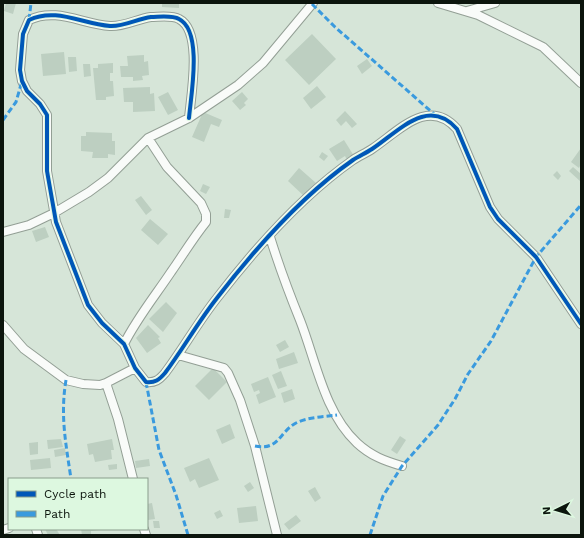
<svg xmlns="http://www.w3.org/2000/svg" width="584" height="538" font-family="'Work Sans',sans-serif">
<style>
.building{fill:#bdcfc1}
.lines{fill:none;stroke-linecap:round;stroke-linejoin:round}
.minor-casing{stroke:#939f95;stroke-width:10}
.minor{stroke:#f9fbf9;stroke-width:8}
.quiet{stroke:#3a9ade;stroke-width:3;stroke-dasharray:6 3;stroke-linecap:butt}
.cycleway-casing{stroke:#ddf8e0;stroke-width:6}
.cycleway{stroke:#0057b8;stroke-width:4}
</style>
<rect width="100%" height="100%" fill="#d6e5d8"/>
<path class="building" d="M6,3h10l-3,11 -9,-3z
M162,3h17v5l-17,-1z
M312,34l24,25 -27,26 -24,-25z
M64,52l2,22 -23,2 -2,-22z
M144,55v7l4,-1 1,14 -7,1 1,4 -10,1v-4h-12l-1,-11h8l-1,-10z
M68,57h8l1,14 -8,1z
M367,59l5,7 -10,8 -5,-8z
M113,63v10h-3v8h3l1,15 -8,1v3h-10l-3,-32h5v-4z
M83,64h7l1,12 -7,1z
M317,86l9,11 -15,12 -8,-11z
M150,87v7l4,-1 1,18 -22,1v-10h-9l-1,-14z
M168,92l10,18 -10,5 -10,-18z
M242,92l6,7 -4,4 2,2 -6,5 -8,-9z
M345,111l12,13 -5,4 -6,-7 -5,5 -5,-6z
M203,112l19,8 -3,7 -8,-3 -7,18 -12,-5z
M86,132l26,1v8h3v14l-7,-1v4h-16l1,-6 -12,-1v-15h5z
M344,140l10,16 -7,4 -2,-4 -8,5 -8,-12z
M581,148v16l-2,4 -8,-6z
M322,152l6,4 -4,5 -5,-4z
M573,167l8,7v8l-12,-11z
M299,168l17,15 -12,13 -16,-15z
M557,171l4,5 -3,4 -5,-5z
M203,184l7,3 -4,7 -6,-3z
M141,196l11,14 -6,5 -11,-15z
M225,209l6,1 -2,8h-5z
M150,219l18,15 -10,11 -17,-15z
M45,227l4,10 -13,5 -4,-11z
M166,302l11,11 -14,19 -14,-13z
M148,325l12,12 -2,1 3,5 -14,10 -11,-15z
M285,340l4,7 -9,5 -4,-7z
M294,352l4,11 -19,6 -3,-10z
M213,368l14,14 -18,18 -14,-14z
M281,371l6,15 -9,3 -6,-14z
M268,377l8,20 -17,7 -3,-9 4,-2 -1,-3 -5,2 -3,-8z
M292,389l3,10 -11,4 -3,-10z
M230,424l5,14 -13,6 -6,-14z
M400,436l6,4 -9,14 -6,-4z
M61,439l2,8 -15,2 -1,-9z
M112,439l2,11h-3l1,9 -17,3 -2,-8 -4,1 -2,-11z
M38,442v12l-8,1 -1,-12z
M65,448l1,7 -11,2 -1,-7z
M50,458l1,10 -20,2 -1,-10z
M209,458l10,22 -20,8 -4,-9 -5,3 -6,-14z
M149,459l1,7 -14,2 -1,-7z
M117,464v5l-8,1 -1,-5z
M250,482l4,6 -6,4 -4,-6z
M315,487l6,11 -6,4 -7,-11z
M152,503l3,16 -7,1 -1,-16z
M256,506l2,15 -19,2 -2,-15z
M220,510l3,6 -6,3 -3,-6z
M296,515l5,6 -12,9 -5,-6z
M153,521h6l1,7h-6z
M45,529h11l4,6h-12z
M81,529h18v1l-8,1v4h-9z"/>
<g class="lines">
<g class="minor-casing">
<path id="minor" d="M438,3l40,12 65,32 38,36
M467,11l28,-8
M189,118c2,-23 14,-87 -10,-99 -7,-4 -20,-2 -28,-2 -14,2 -28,10 -41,9 -28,-2 -54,-19 -81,-6l-6,14 -3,36 2,11 5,10 13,13 7,11v56l9,51 32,83 14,18 22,21 11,24 11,14c9,1 13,-2 19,-9 18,-24 33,-51 52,-75 37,-48 86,-103 136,-138 6,-4 13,-7 19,-11 26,-17 56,-53 85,-20l33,78 8,12 38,38 45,67
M3,232l26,-7 25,-12 35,-21 19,-14 40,-40 41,-20 49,-33 25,-22 50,-60
M270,237c9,29 19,56 30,83 16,41 24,92 57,123 14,13 28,18 45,23
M3,325l21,24 42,31 17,4 17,1 6,-2 29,-15
M124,344c13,-26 31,-48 47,-72 12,-17 22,-34 35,-50v-8l-5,-11 -34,-36 -19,-29
M178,355l39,11 7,2 4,5 12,27 15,46 22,89
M106,383l12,36 15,60
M36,529l2,6
M144,529l2,6
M3,530l6,-2"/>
</g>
<use href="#minor" class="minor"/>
<path class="quiet" d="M312,4l23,23 99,87
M29,20l2,-17
M3,120l13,-18 6,-21
M66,380c-6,36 0,64 5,99
M146,382l13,68 17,45 12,40
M255,446c24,5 24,-14 41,-23 12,-6 28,-6 41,-8
M370,535l13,-39 19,-30 36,-41 17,-26 13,-25 23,-33 45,-84 45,-52"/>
<g class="cycleway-casing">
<path id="cycleway" d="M189,118c2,-23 14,-87 -10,-99 -7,-4 -20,-2 -28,-2 -14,2 -28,10 -41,9 -28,-2 -54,-19 -81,-6l-6,14 -3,36 2,11 5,10 13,13 7,11v56l9,51 32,83 14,18 22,21 11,24 11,14c9,1 13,-2 19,-9 18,-24 33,-51 52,-75 37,-48 86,-103 136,-138 6,-4 13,-7 19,-11 26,-17 56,-53 85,-20l33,78 8,12 38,38 45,67"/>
</g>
<use href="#cycleway" class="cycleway"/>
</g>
<rect width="584" height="538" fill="none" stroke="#0c150d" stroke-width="8"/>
<rect x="8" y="478" width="140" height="52" fill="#ddf8e0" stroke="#899d8c"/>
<rect x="16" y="491" width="20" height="6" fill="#0057b8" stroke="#899d8c"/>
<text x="44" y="498" font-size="12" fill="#0c150d">Cycle path</text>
<rect x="16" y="511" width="20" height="6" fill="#3a9ade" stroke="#899d8c"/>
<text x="44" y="518" font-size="12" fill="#0c150d">Path</text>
<g transform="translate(556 510) rotate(265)" stroke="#ddf8e0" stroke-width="3" paint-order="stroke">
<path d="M0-3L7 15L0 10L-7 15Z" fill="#0c150d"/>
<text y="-6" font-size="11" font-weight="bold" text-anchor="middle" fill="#0c150d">N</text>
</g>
</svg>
